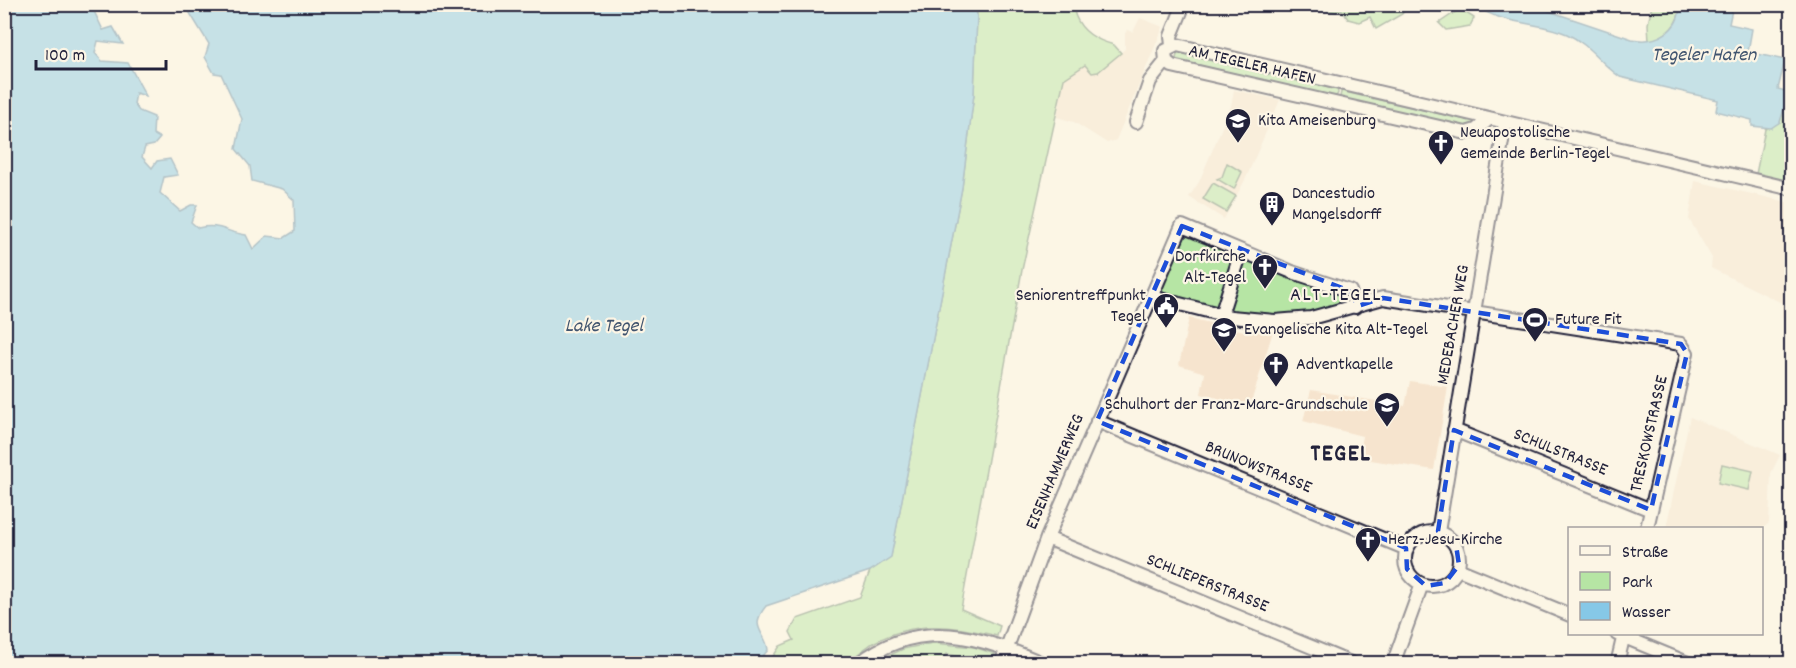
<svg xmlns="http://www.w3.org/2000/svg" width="1796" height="668" font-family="Dekko,sans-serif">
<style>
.built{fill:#f6e4ce}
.green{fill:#b6e5a4;stroke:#6c8470;stroke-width:1.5}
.water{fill:#86c8e7;stroke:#5e86a2;stroke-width:1.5}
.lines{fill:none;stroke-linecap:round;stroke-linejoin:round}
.minor-casing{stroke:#22223b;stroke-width:16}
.minor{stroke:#fcf5e5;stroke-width:12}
.marked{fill:none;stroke:#1d4ed8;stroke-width:4.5;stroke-dasharray:12 8;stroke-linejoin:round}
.labels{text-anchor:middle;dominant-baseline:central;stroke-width:4.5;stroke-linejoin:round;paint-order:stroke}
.street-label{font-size:18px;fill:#22223b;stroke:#fcf5e5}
.poi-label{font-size:18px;fill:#22223b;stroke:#fcf5e5;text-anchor:start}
.water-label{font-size:20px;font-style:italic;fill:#40546f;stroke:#fcf5e5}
.neighbourhood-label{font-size:20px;letter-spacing:1.5px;fill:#22223b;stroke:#fcf5e5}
.district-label{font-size:24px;font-weight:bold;letter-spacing:1.5px;fill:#22223b;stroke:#fcf5e5}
</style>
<rect width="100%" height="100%" fill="#fcf5e5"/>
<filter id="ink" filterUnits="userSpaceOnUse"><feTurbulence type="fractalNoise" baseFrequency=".0167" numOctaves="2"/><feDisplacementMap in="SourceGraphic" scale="12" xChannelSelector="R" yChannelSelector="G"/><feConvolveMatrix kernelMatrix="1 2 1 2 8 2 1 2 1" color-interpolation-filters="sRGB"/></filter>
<g filter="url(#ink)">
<path class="built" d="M1140,18l23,9 -47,113 -9,3 -33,-21 -17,-5 7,-38 21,-14 13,7 27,-23v-16l3,-3 5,2z
M1234,90l46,10 -34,78 -22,41 -35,-22 10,-15 32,-76z
M1695,181l96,22v124l-5,-9h-4v-15l-71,-35 1,-10 -23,-39z
M1189,318l55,13 27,-3 2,3 -23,75 -49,-12 4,-21 -26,-8z
M1410,381l38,6 -14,83 -76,-12 4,-22 -59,-15 8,-31 94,16z
M1690,417l90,38 -9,18 -2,50 -7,6 -96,-1z"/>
<path class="green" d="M975,5h96c4,4 3,8 5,12 7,17 23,24 38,28l7,8 -23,19 -6,1 -7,-8 -21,14 -42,191 -61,339 39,17 -3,10c-45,-11 -81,-16 -124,7 -10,6 -21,18 -31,20 -20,5 -52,0 -74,1l12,-18 14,-6 -4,-8 7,-13 63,-22 10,-26 21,-15 71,-368 12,-94 3,-79z
M1313,5v-1l95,1 -6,9 -26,15 -6,-12 -11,5 -11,-3 -6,-9 -6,2 -23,-5z
M1652,5h28c0,18 -13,32 -31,36l-1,-17z
M1460,9l14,9 -4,8 -24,4 -7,-7z
M1178,50l11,2 3,4 141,33 4,-2 1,6 -4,7 -3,-4 -141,-33 -3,2 -12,-2z
M1342,88l3,4 121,28 4,-2 8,5 -10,6 -129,-28z
M1789,92l2,1v89l-35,-8 9,-45 15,-7z
M1227,163l15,9 -8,17 -17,-10 5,-2z
M1213,183l23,13 -10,16 -23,-13z
M1184,231l52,22 -14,50 -6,6 -49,-10 -6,-10z
M1242,257l106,37 -2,10c-49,13 -67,16 -118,7z
M1722,464l31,7 -4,19 -31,-7z
M933,643l41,4 21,7 -4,9 -44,-9 -8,9h-66l30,-14z"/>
<path class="water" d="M4,5h87l12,25 10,-3 10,17 -25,-3 -3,12 7,8 26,2 18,33 -10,-3 -2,11 5,7 15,6 -1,17 7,4 -6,7 -9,2 -3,10 10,11 5,-7 13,-2 8,16 -14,2 -4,16 20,18 11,-6h6l-6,17 7,6c22,-5 26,4 48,7l7,14 14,-13 17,2 11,-7 -1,-31 -12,-11 -30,-8 -2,-15 -14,-17 6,-30 -21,-45 -7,-1 -9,-16 4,-13 -24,-39h790l2,10 -3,79 -12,94 -71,369 -21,14 -104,35c-18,22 0,26 2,44l-11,13h-752z
M1475,5h56l101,34c24,5 48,-8 48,-34h53l-4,19 23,5 -4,23 37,8 -7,29 11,3 -9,30 -9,6 -19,-2v-6l-36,-9 2,-11 -98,-23c-19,-13 -31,-33 -53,-43 -29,-13 -67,-9 -92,-29z"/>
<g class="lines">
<g class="minor-casing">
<path id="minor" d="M1172,46l-1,-10 13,-32
M1166,61l-1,-10 12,-6 615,144
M1166,61l6,5 294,67 10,-3 13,-11
M1136,122l14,-41 16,-20
M1152,297l79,20 44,4 36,-3 72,-20 298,46 6,9 -40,175
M1221,315l20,-63
M1097,421l310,128
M1454,430l197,80
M1405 559a27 27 0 1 1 54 0a27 27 0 1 1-54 0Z
M1438,532l67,-409
M1047,538l306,126
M1458,569l112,46
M1617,634l73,30
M858,664c62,-48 121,-28 186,0
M1001,664l46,-126 135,-312 110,46 58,19 5,16
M1393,664l29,-80
M1617,664l7,-30"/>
</g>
<use href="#minor" class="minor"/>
</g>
</g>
<path d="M0 0H1796V668H0ZM1182,226l168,65 8,15 25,-8 298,46 6,9 -36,157 -197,-80 -16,101 18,14 3,20 -14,18 -19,3 -19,-17 -1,-21 -309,-127z" fill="#fcf5e5" fill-opacity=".55" fill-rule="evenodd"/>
<path class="marked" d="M1182,226l168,65 8,15 25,-8 298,46 6,9 -36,157 -197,-80 -16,101 18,14 3,20 -14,18 -19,3 -19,-17 -1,-21 -309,-127z"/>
<defs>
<g id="school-pin" transform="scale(1.35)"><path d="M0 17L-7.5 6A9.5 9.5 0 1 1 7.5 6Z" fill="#22223b" stroke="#fcf5e5"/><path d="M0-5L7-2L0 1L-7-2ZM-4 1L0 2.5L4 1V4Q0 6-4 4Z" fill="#fff"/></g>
<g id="church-pin" transform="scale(1.35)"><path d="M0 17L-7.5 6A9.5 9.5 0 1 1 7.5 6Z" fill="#22223b" stroke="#fcf5e5"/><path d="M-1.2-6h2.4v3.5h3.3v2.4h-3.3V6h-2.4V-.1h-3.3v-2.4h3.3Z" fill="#fff"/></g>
<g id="building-pin" transform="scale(1.35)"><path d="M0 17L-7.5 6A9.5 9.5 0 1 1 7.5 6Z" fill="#22223b" stroke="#fcf5e5"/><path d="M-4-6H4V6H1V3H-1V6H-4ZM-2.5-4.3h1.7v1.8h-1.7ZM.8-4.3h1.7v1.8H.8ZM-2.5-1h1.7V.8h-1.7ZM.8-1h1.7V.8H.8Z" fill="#fff"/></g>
<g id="civic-pin" transform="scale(1.35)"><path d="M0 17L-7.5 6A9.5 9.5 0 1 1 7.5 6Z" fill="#22223b" stroke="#fcf5e5"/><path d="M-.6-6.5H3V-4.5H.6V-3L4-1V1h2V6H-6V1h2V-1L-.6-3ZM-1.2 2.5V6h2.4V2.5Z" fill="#fff"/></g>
<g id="stadium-pin" transform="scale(1.35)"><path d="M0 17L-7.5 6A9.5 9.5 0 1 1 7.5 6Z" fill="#22223b" stroke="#fcf5e5"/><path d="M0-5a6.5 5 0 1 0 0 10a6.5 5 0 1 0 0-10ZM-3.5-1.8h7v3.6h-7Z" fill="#fff"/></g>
</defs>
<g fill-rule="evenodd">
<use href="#school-pin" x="1238" y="121"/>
<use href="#church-pin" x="1441" y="143"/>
<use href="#building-pin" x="1272" y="204"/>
<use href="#church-pin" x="1265" y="267"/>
<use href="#civic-pin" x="1166" y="306"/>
<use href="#stadium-pin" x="1535" y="320"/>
<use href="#school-pin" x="1224" y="330"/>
<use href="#church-pin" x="1276" y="365"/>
<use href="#school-pin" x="1387" y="405"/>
<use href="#church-pin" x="1368" y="540"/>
</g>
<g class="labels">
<g class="street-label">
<text transform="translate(1252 66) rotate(13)">AM TEGELER HAFEN</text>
<text transform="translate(1454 325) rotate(-80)">MEDEBACHER WEG</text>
<text transform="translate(1650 434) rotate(-77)">TRESKOWSTRASSE</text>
<text transform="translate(1560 453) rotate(22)">SCHULSTRASSE</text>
<text transform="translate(1258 468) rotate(22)">BRUNOWSTRASSE</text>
<text transform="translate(1056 472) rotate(-67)">EISENHAMMERWEG</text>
<text transform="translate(1207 584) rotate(22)">SCHLIEPERSTRASSE</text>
</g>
<g class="poi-label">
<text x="1258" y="121">Kita Ameisenburg</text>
<text x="1460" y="133">Neuapostolische<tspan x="1460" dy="21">Gemeinde Berlin-Tegel</tspan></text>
<text x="1292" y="194">Dancestudio<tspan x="1292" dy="21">Mangelsdorff</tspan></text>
<text x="1246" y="257" text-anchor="end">Dorfkirche<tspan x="1246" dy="21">Alt-Tegel</tspan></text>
<text x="1146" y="296" text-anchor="end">Seniorentreffpunkt<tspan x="1146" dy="21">Tegel</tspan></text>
<text x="1555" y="320">Future Fit</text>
<text x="1244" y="330">Evangelische Kita Alt-Tegel</text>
<text x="1296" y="365">Adventkapelle</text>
<text x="1368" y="405" text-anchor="end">Schulhort der Franz-Marc-Grundschule</text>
<text x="1388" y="540">Herz-Jesu-Kirche</text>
</g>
<g class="water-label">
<text x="1704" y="56">Tegeler Hafen</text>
<text x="604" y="327">Lake Tegel</text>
</g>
<g class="neighbourhood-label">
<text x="1336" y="296">ALT-TEGEL</text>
</g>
<g class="district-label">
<text x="1341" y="455">TEGEL</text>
</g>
</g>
<rect width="1796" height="668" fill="none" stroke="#fcf5e5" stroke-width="24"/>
<rect x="12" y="12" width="1772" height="644" fill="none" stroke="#22223b" stroke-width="2" filter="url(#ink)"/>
<rect x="1568" y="527" width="195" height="108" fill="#fcf5e5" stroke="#a5a1a1" stroke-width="1.5"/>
<rect x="1580" y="546" width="30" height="9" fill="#fcf5e5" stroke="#a5a1a1" stroke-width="1.5"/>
<text x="1622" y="557" font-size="18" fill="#22223b">Straße</text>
<rect x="1580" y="572" width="30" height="18" fill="#b6e5a4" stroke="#a5a1a1" stroke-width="1.5"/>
<text x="1622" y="587" font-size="18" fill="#22223b">Park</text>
<rect x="1580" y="602" width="30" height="18" fill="#86c8e7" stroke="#a5a1a1" stroke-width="1.5"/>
<text x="1622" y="617" font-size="18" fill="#22223b">Wasser</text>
<path d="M36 60v9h130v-9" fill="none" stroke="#22223b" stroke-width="3"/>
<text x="45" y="60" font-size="18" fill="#22223b" stroke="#fcf5e5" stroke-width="4.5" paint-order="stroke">100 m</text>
</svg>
